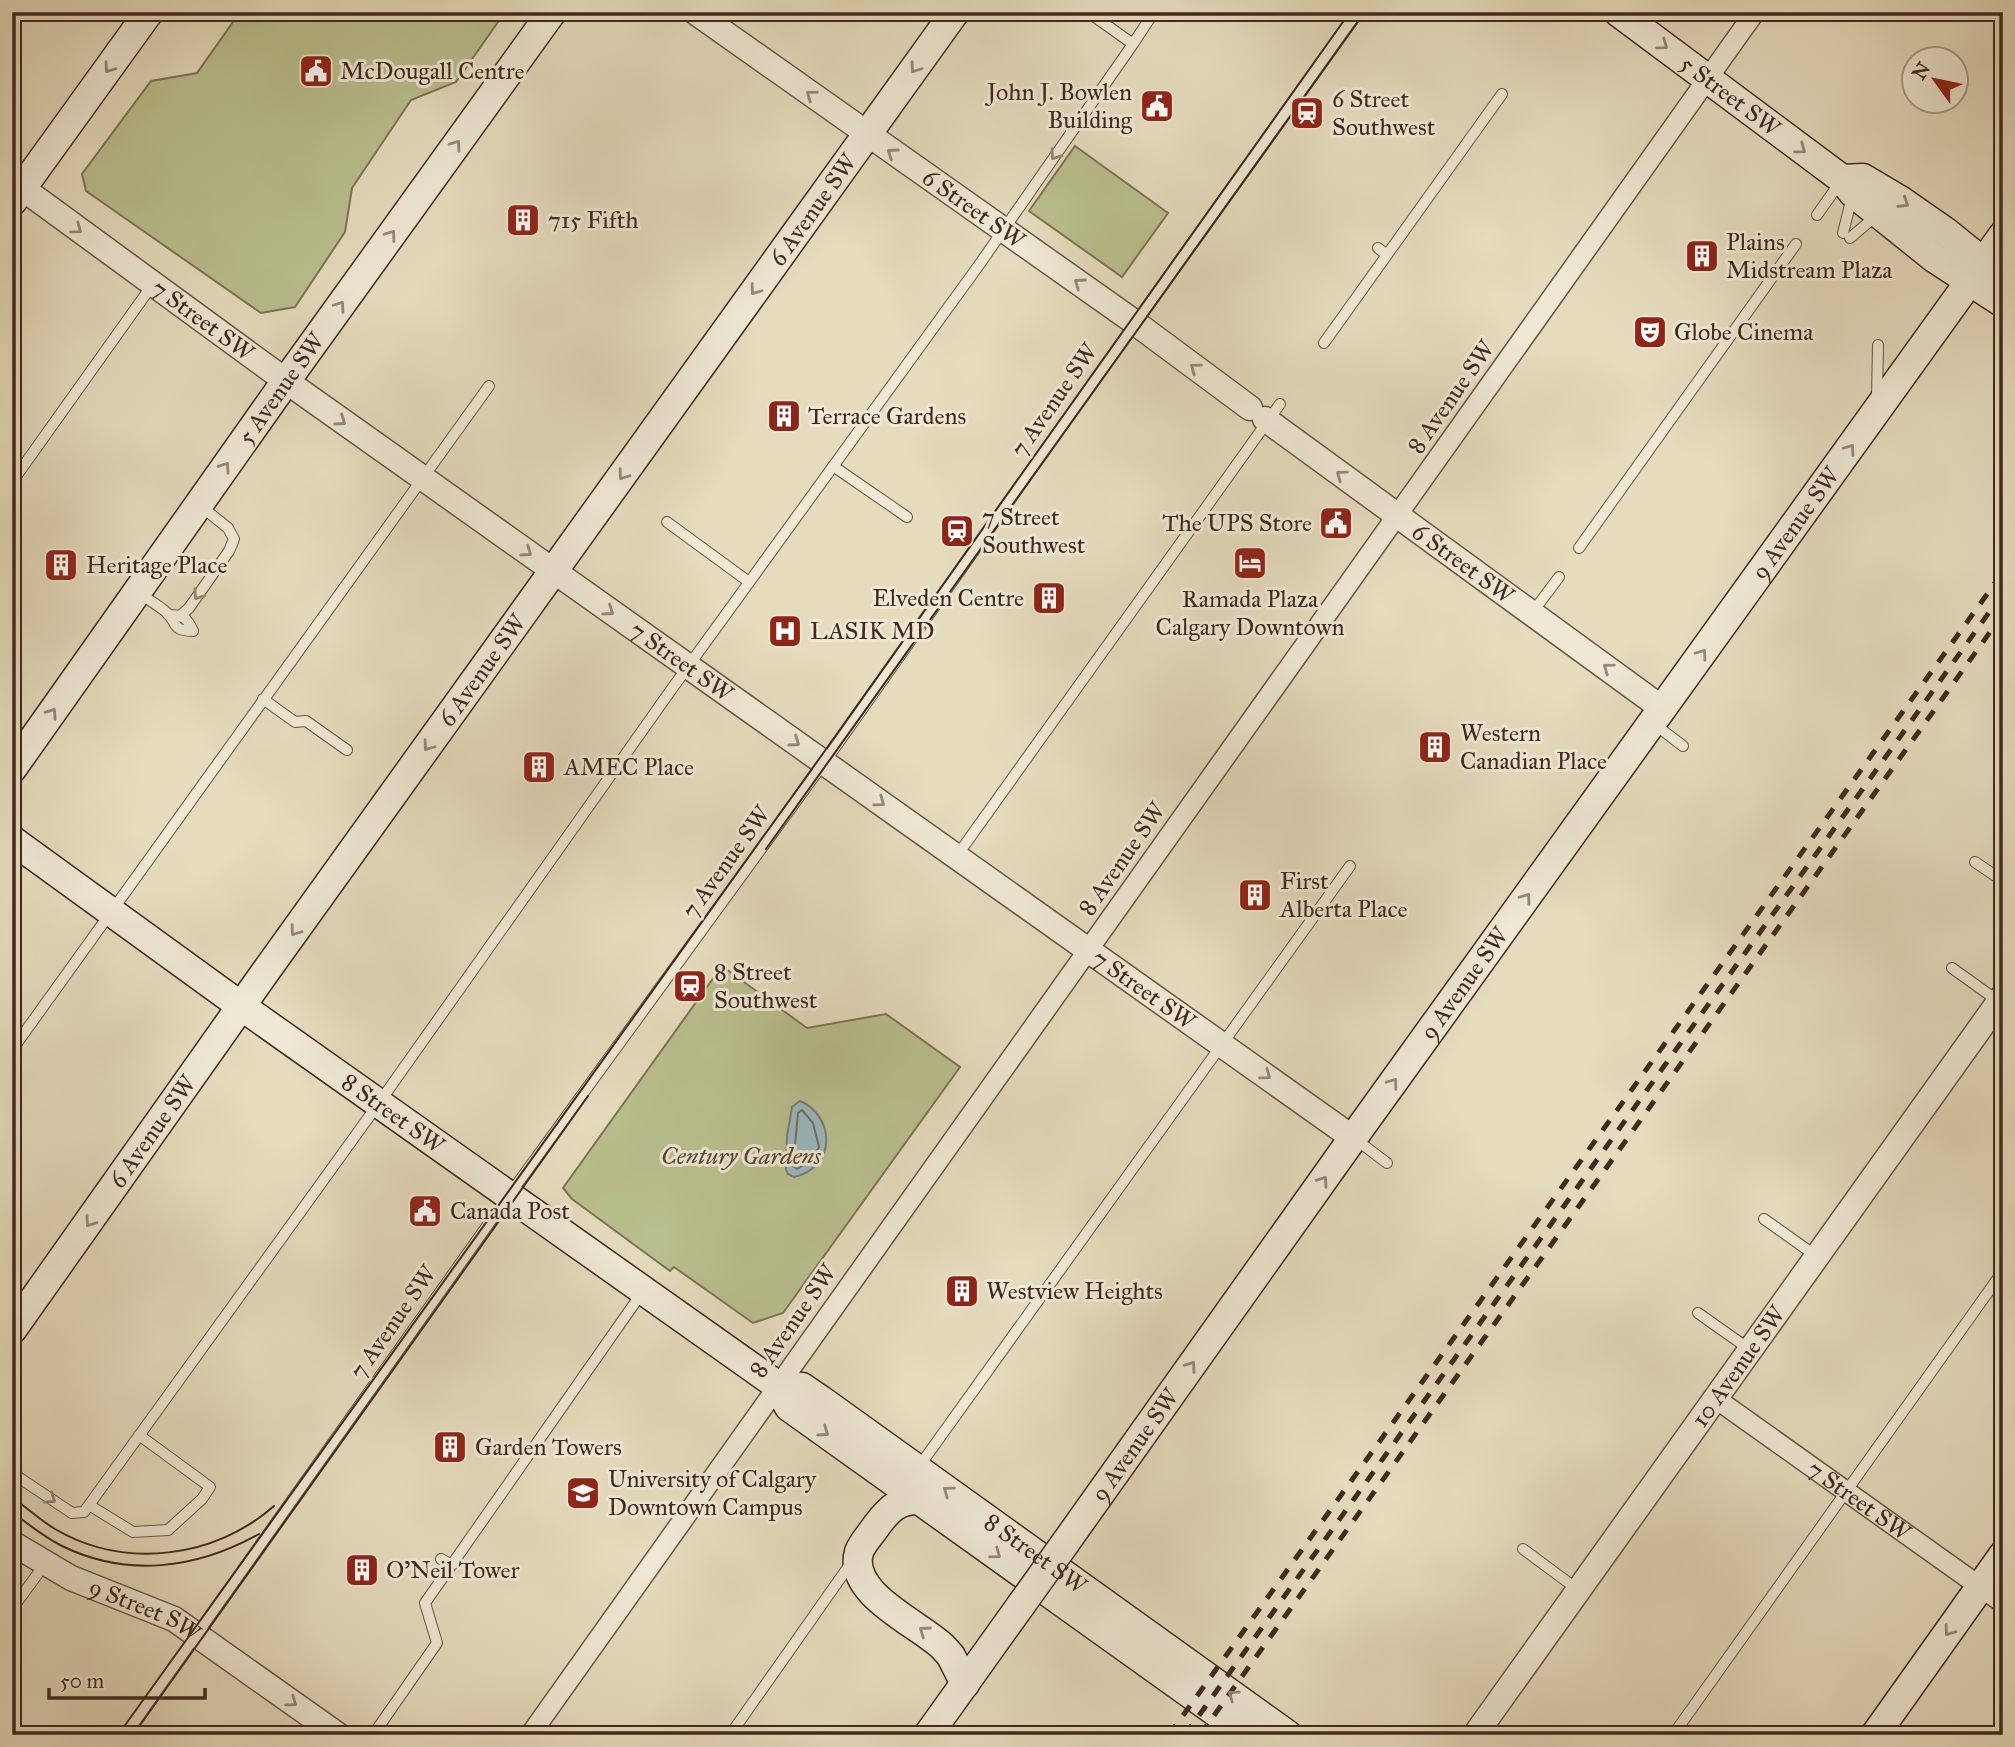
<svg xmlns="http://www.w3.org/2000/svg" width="2015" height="1747" font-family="'IM FELL Great Primer',serif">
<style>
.green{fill:#b9bf8e;stroke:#7e7456;stroke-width:2}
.water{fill:#9bb8bc;stroke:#777e7d;stroke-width:2}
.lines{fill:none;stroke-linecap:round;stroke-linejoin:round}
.shore{stroke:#6e706e;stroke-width:2}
.service-casing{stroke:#6b5546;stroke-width:12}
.minor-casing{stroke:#6b5546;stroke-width:22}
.tertiary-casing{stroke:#6b5546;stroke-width:27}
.secondary-casing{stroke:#42281f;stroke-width:31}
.service{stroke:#eee8d4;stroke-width:10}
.minor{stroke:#eee8d4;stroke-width:19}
.tertiary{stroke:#eee8d4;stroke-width:24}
.secondary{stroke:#eee8d4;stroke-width:28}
.tram{stroke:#42281f;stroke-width:2}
.rail{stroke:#42281f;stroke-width:5;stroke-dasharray:12 12;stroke-linecap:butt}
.secondary-bridge-casing{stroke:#42281f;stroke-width:31;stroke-linecap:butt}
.secondary-bridge{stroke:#eee8d4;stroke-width:28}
.oneway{stroke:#98887a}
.labels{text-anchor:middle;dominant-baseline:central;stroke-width:6;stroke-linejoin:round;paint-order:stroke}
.poi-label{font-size:24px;fill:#42281f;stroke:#eee8d4;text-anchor:start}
.street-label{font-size:24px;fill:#42281f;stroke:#eee8d4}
.park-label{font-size:24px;font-style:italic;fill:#5a4635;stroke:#eee8d4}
</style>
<rect width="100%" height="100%" fill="#e5dbbd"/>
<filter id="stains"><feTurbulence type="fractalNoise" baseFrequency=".00286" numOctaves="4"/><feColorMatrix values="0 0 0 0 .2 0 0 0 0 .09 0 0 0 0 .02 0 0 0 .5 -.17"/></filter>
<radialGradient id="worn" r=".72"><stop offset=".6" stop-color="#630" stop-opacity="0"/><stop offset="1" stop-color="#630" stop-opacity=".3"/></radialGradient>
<path class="green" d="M240,12h265l-49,70 -45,18 -59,88 -7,44 -50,75 -34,6 -175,-122 -4,-17 69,-93 46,-8z
M1075,146l93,67 -46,64 -93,-66z
M722,966l85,62 79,-14 74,53 -177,246 -30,10 -79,-56 -4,4 -98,-72 -9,-11z"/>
<path class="water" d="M800,1101c34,14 38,66 -6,76l-6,-3 -2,-4 1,-34 5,-29z"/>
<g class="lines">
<path class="shore" d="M802,1110l11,13 6,24 -7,13 -15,9 -4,-3 5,-53z"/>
<g class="service-casing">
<path id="service" d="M1133,44l21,-32
M1817,215l24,-34
M1843,233l9,-36
M1850,238l26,-22
M1378,248l9,7
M1324,343l178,-249
M1877,397l1,-52
M833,466l74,51
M12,482l141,-198
M667,522l82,60
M1579,548l217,-304
M138,593c9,6 21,12 29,20 12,12 4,17 26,18 -6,-13 -9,-16 -24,-16
M1532,613l27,-36
M181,615l8,-7 40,-57 5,-12 -6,-11 -26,-21
M263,699l32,23 11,-1 41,29
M1653,723l30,23
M956,857l324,-453
M1975,862l28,19
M1952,968l46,33
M12,1050l477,-664
M1354,1138l33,25
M1764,1219l52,37
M1698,1313l51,36
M918,1468l432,-602
M12,1473l60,40 12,-1 295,-409 292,-413 308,-425 154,-221 -45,-32
M89,1505l44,27 35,-2 34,-31 8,-12 -71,-52
M1523,1549l54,40
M441,1559l11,6
M12,1609l33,-45
M125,1735l384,-540 325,-446 301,-426 222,-311
M373,1735l64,-92 -12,-40 216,-309
M730,1735l121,-172
M1673,1735l330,-464"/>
</g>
<g class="minor-casing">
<g id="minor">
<path id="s1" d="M1715,1398l288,205"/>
<path d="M530,1735l1225,-1723"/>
</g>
</g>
<g class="tertiary-casing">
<g id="tertiary">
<path id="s2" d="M695,12l435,307 120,89"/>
<path id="s3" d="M22,188l264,193 1067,757"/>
<path id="s4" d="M1265,419l398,290"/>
<path id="s5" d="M12,1543l59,35 103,41 164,116"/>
<path id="s6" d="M1475,1735l528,-739"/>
</g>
</g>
<g class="secondary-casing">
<g id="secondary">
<path id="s7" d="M1618,12l224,167 11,14 81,65 69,45"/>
<path d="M1842,179l21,-1 37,22 46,32 57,46"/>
<path d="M12,202l137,-190"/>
<path id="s8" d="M12,769l274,-388 266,-369"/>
<path id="s9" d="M12,840l229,166 536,379 12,22 459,328"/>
<path id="s10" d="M12,1330l254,-359 689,-959"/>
<path id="s11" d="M777,1385l25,2 19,13 467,335"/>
<path d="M920,1500c-21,-1 -31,9 -43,25 -5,8 -15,18 -18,27 -12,42 59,71 84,95l8,9 14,28"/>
<path id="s12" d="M1066,1542l287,-404 650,-903"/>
<path d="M928,1735l93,-130"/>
<path d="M1875,1735l128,-180"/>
</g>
</g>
<use href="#service" class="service"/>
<use href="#minor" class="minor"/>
<use href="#tertiary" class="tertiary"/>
<use href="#secondary" class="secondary"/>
<path class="tram" d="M766,849l599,-837
M12,1497c14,10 28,23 43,32 70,41 160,29 219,-23
M12,1512c16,12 32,25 50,34 66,32 134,23 197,-12
M118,1735l701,-976 531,-747
M133,1735l455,-639"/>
<path class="rail" d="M1169,1735l834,-1163
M1185,1735l818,-1142
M1200,1735l803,-1121"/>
<g class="secondary-bridge-casing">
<path id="secondary-bridge" d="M1021,1605l45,-63"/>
</g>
<use href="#secondary-bridge" class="secondary-bridge"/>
</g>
<defs><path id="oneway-chevron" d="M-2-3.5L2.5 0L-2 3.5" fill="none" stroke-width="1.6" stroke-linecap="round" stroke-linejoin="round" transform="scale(1.75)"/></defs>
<g class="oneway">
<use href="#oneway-chevron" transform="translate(1663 45) rotate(36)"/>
<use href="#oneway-chevron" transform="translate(109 68) rotate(125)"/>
<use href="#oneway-chevron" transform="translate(915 68) rotate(126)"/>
<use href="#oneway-chevron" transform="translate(811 95) rotate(-144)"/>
<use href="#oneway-chevron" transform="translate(456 145) rotate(-54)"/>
<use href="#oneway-chevron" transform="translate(1801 149) rotate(36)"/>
<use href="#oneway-chevron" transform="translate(892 153) rotate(-145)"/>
<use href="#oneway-chevron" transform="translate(1055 155) rotate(125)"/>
<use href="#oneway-chevron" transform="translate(1904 203) rotate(33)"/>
<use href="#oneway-chevron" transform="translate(77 229) rotate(36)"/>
<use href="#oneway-chevron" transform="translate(391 235) rotate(-54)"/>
<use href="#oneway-chevron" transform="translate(1079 283) rotate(-145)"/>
<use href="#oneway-chevron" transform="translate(755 290) rotate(126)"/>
<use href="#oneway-chevron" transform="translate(340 306) rotate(-54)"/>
<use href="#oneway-chevron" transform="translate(1195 368) rotate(-144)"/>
<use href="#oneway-chevron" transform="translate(341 421) rotate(35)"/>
<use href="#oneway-chevron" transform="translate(1850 449) rotate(-54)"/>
<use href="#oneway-chevron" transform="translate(225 467) rotate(-55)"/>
<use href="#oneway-chevron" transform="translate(623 475) rotate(126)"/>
<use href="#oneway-chevron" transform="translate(1341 475) rotate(-144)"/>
<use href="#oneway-chevron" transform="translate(527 552) rotate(35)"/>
<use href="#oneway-chevron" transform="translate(198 595) rotate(125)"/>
<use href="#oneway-chevron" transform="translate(609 611) rotate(35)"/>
<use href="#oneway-chevron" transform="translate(1702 654) rotate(-54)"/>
<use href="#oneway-chevron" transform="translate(1608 668) rotate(-144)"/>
<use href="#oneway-chevron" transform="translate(52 713) rotate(-55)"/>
<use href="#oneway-chevron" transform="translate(795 742) rotate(35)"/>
<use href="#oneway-chevron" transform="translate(428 746) rotate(126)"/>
<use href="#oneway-chevron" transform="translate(880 802) rotate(36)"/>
<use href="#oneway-chevron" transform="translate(1526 898) rotate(-54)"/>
<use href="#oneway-chevron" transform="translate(295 931) rotate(126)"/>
<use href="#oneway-chevron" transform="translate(1266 1075) rotate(36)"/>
<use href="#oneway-chevron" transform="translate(1393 1083) rotate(-54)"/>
<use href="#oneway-chevron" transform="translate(1323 1181) rotate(-55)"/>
<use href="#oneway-chevron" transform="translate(90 1222) rotate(125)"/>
<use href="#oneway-chevron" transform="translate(1191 1366) rotate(-55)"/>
<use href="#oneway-chevron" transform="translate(824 1432) rotate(35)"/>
<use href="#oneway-chevron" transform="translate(948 1491) rotate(-144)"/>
<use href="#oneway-chevron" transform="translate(51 1499) rotate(34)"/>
<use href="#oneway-chevron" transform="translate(996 1554) rotate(36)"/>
<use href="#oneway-chevron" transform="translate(924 1631) rotate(-145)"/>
<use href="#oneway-chevron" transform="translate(1949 1631) rotate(126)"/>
<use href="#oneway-chevron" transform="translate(1233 1695) rotate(-144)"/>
<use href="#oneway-chevron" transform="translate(292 1702) rotate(36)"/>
</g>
<defs>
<g id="civic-square" transform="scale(1.75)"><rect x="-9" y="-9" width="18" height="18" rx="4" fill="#8f2418" stroke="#eee8d4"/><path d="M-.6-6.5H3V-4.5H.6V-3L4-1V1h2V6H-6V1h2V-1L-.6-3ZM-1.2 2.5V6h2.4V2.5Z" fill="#fff"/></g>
<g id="station-square" transform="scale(1.75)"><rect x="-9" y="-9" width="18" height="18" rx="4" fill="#8f2418" stroke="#eee8d4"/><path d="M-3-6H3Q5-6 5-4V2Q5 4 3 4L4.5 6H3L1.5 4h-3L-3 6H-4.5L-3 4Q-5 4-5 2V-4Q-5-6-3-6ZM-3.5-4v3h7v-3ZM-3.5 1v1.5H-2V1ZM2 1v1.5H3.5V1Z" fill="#fff"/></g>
<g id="building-square" transform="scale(1.75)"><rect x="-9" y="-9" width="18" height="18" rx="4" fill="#8f2418" stroke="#eee8d4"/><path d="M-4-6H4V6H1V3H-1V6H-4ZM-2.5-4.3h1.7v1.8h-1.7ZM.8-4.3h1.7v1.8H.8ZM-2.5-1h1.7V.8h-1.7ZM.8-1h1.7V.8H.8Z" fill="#fff"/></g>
<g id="theatre-square" transform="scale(1.75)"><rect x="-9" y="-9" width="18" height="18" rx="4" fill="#8f2418" stroke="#eee8d4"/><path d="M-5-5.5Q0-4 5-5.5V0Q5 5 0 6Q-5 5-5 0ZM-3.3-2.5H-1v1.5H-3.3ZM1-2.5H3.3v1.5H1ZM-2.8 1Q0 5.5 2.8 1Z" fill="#fff"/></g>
<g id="hotel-square" transform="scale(1.75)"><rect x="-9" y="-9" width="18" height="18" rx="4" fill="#8f2418" stroke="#eee8d4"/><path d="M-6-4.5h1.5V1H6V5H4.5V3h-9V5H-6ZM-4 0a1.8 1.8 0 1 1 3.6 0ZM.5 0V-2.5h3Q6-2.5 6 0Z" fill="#fff"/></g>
<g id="hospital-square" transform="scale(1.75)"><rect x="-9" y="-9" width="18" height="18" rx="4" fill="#8f2418" stroke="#eee8d4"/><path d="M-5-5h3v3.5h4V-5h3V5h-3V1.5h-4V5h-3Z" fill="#fff"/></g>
<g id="university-square" transform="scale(1.75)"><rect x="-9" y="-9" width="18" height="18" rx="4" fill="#8f2418" stroke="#eee8d4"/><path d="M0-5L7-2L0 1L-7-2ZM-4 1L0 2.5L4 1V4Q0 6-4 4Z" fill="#fff"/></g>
</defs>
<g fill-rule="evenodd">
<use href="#civic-square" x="316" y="71"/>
<use href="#civic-square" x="1157" y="106"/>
<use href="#station-square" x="1307" y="113"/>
<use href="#building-square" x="523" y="220"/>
<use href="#building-square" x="1702" y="256"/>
<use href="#theatre-square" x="1650" y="332"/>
<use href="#building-square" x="784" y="416"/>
<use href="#civic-square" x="1336" y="523"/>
<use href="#station-square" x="957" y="531"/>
<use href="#hotel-square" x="1250" y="563"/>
<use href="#building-square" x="61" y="565"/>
<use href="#building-square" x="1049" y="598"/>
<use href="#hospital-square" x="785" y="631"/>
<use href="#building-square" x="1435" y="747"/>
<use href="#building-square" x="539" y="767"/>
<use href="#building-square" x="1255" y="895"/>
<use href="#station-square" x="690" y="986"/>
<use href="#civic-square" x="425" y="1211"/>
<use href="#building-square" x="962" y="1291"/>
<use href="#building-square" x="450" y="1447"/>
<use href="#university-square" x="583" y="1493"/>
<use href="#building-square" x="362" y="1570"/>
</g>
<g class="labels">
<g class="poi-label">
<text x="340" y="71">McDougall Centre</text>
<text x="1132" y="92" text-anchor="end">John J. Bowlen<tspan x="1132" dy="28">Building</tspan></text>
<text x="1332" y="99">6 Street<tspan x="1332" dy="28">Southwest</tspan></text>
<text x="548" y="220">715 Fifth</text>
<text x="1726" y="242">Plains<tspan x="1726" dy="28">Midstream Plaza</tspan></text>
<text x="1674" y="332">Globe Cinema</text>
<text x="808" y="416">Terrace Gardens</text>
<text x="982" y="517">7 Street<tspan x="982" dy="28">Southwest</tspan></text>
<text x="1312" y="523" text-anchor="end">The UPS Store</text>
<text x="86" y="565">Heritage Place</text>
<text x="1024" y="598" text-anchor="end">Elveden Centre</text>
<text x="1250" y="599" text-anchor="middle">Ramada Plaza<tspan x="1250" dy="28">Calgary Downtown</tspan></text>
<text x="810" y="631">LASIK MD</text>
<text x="1460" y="733">Western<tspan x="1460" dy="28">Canadian Place</tspan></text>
<text x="564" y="767">AMEC Place</text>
<text x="1280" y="881">First<tspan x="1280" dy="28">Alberta Place</tspan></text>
<text x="714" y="972">8 Street<tspan x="714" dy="28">Southwest</tspan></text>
<text x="450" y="1211">Canada Post</text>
<text x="986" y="1291">Westview Heights</text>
<text x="475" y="1447">Garden Towers</text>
<text x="608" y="1479">University of Calgary<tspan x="608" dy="28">Downtown Campus</tspan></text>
<text x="386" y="1570">O'Neil Tower</text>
</g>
<g class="street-label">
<text stroke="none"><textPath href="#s7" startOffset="140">5 Street SW</textPath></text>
<text stroke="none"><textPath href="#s10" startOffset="1377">6 Avenue SW</textPath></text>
<text stroke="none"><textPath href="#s2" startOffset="341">6 Street SW</textPath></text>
<text stroke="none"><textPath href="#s3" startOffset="224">7 Street SW</textPath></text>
<text stroke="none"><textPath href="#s8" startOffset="466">5 Avenue SW</textPath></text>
<text transform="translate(1451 397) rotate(-55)">8 Avenue SW</text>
<text transform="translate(1054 400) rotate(-55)">7 Avenue SW</text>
<text stroke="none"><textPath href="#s12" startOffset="1253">9 Avenue SW</textPath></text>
<text stroke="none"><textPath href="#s4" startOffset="245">6 Street SW</textPath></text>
<text stroke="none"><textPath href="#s3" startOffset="812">7 Street SW</textPath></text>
<text stroke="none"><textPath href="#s10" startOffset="810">6 Avenue SW</textPath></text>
<text transform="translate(1122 859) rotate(-55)">8 Avenue SW</text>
<text transform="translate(726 862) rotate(-54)">7 Avenue SW</text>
<text stroke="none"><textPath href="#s12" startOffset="686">9 Avenue SW</textPath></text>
<text stroke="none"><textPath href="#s3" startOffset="1379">7 Street SW</textPath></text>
<text stroke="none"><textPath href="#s9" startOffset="469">8 Street SW</textPath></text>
<text stroke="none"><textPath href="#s10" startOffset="243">6 Avenue SW</textPath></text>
<text transform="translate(793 1321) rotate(-55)">8 Avenue SW</text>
<text transform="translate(393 1322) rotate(-55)">7 Avenue SW</text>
<text stroke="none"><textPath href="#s6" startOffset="453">10 Avenue SW</textPath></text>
<text stroke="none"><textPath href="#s12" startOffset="119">9 Avenue SW</textPath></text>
<text stroke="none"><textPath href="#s1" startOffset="177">7 Street SW</textPath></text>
<text stroke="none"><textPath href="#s11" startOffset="312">8 Street SW</textPath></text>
<text stroke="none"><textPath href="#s5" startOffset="149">9 Street SW</textPath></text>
</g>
<g class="park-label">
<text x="741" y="1156">Century Gardens</text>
</g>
</g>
<rect width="2015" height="1747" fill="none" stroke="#e5dbbd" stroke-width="42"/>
<rect x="14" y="14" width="1987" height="1719" fill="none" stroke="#42281f" stroke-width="3.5"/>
<rect x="21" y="21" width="1973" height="1705" fill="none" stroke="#42281f" stroke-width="2"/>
<g transform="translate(1935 80) rotate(303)"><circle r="33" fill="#eee8d4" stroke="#a99b8c" stroke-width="2"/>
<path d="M0-5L12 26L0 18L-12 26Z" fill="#8f2418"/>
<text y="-10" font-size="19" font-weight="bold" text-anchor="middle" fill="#42281f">N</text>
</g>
<path d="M49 1688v10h156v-10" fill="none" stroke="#42281f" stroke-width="3.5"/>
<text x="60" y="1688" font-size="21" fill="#42281f" stroke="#eee8d4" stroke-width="5" paint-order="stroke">50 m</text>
<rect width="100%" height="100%" filter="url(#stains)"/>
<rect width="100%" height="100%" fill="url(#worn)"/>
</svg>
